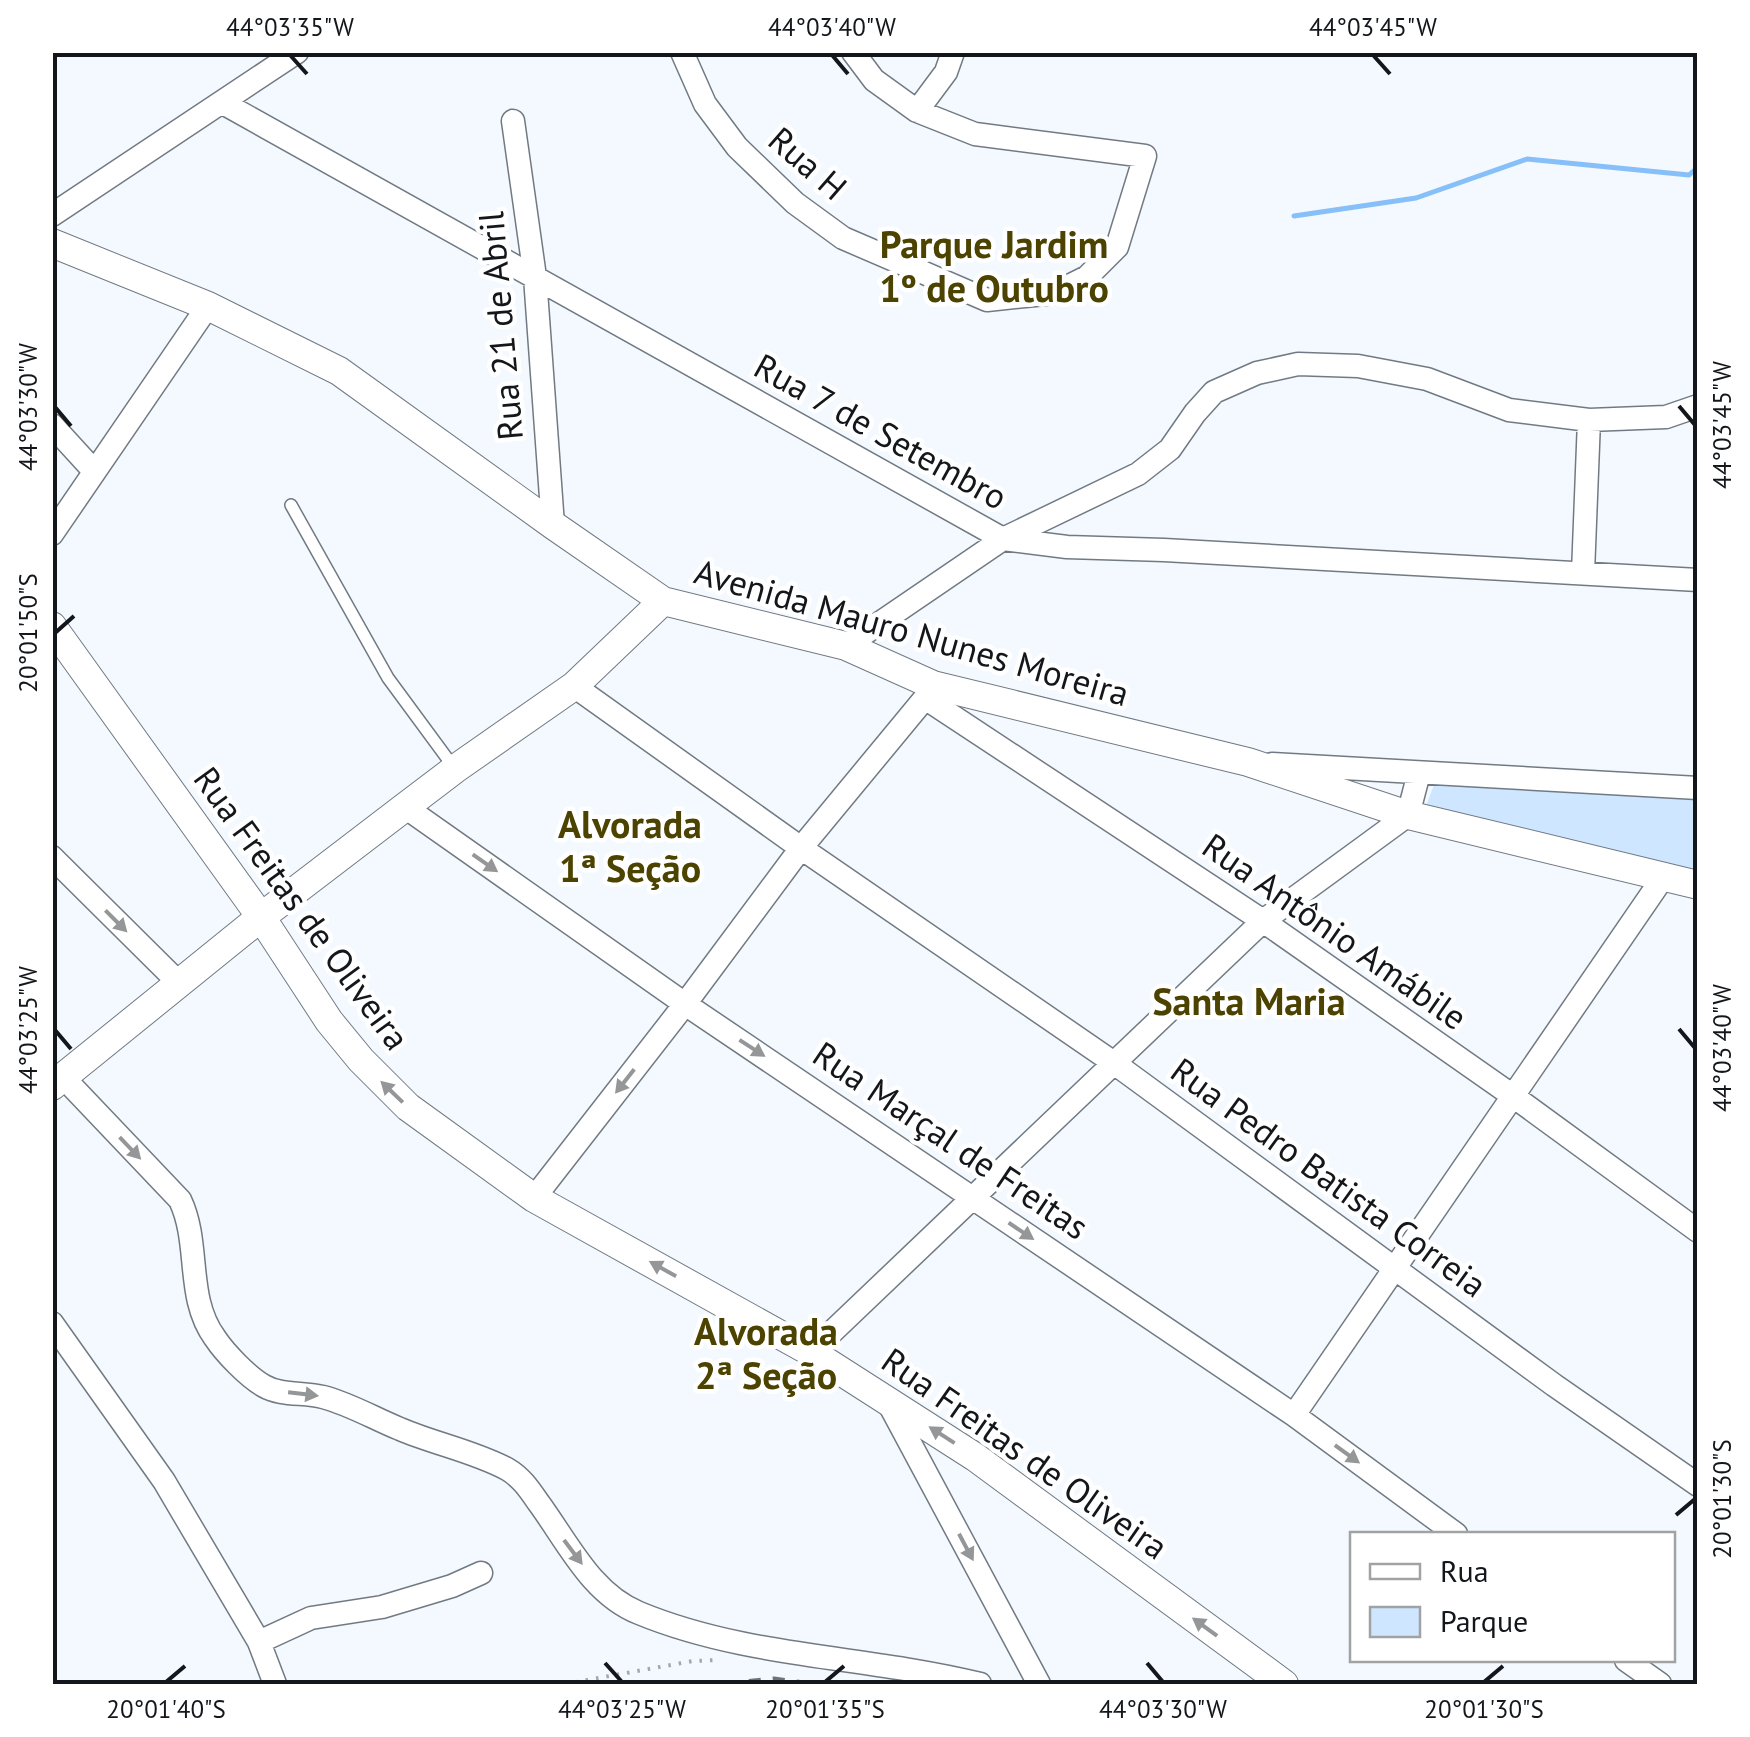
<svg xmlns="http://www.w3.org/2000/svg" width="1750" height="1737" font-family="'PT Sans',sans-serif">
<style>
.green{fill:#cee6ff}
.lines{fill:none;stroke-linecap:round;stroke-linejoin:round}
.stream{stroke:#87bff8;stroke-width:5}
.service-casing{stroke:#717a83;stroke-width:14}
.minor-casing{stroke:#717a83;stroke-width:25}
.tertiary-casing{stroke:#717a83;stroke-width:30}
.path{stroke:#a2a7ac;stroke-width:4;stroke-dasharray:2.5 8;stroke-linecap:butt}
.service{stroke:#fff;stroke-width:11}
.minor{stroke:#fff;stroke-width:22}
.tertiary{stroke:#fff;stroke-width:28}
.rail{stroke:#6f7378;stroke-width:5;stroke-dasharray:12 12;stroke-linecap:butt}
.oneway{fill:#959698}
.ticks{fill:none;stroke:#13161a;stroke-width:4}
.labels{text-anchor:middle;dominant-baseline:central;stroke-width:9;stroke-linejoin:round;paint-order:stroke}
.street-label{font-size:35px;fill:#13161a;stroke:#fff}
.neighbourhood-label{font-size:38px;font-weight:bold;fill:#4c4300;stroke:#fff}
.neatline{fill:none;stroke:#13161a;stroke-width:4}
.ticks-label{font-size:25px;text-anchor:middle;fill:#13161a}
</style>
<rect width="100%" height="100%" fill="#f3f9ff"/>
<path class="green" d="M1434,785l263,11v26l-5,55 -268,-66z"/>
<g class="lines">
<path class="stream" d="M1294,216l122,-18 111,-39 162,16 9,-8"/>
<g class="service-casing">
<path id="service" d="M291,505l97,173 67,91"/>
</g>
<g class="minor-casing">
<path id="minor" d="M682,52l23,52 32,43 58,56 48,35 144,62 68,-7 32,-16 30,-30 28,-91 -170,-22 -58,-23 -43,-31 -21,-28
M223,103l780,436 64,8 97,3 534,30
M917,111l29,-39 7,-20
M513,121l22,156 18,248
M52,215l245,-163
M52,425l42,46
M52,534l156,-228
M1583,573l6,-153
M846,646l157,-107 135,-65 32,-25 25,-36 19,-21 43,-19 41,-9 60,2 69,13 82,31 80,10 77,-3 32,-11
M574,686l227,162 313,215 440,322 144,100
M925,698l338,223 250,175 185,135
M1272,764l426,24
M405,807l280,197 609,411 162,119
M52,857l128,127
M63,1077l117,123c21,44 5,97 35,138 10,15 33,39 49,48 17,10 40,6 59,11 27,7 52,22 77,32 35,15 73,22 107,40 14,8 22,20 31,33 29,39 53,92 101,111 109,45 228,43 341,71
M534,1198l151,-194 116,-156 124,-150 6,-10
M52,1323l112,158 95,161 16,42
M811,1352l452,-431 145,-106 11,-42
M888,1402l151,282
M1294,1415l370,-539
M259,1642l52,-24 71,-11 70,-21 29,-13
M1626,1660l34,24"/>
</g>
<g class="tertiary-casing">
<path id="tertiary" d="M52,243l156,63 131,65 214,154 110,76 183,45 87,39 315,77 160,53 290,70
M52,626l209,291 68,104 32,39 47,47 126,91 277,154 164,105 309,227
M52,1086l209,-169 144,-110 50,-38 119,-83 89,-85"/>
</g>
<path class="path" d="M565,1684l128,-23 25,-1"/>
<use href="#service" class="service"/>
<use href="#minor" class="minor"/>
<use href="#tertiary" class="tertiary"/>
<path class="rail" d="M725,1684l49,-5 39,5"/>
</g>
<defs><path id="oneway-solid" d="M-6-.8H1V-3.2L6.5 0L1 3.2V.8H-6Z" transform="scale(2.5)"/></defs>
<g class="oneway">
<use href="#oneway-solid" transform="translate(485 863) rotate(35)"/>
<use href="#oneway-solid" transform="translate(116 921) rotate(45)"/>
<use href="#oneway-solid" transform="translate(752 1048) rotate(33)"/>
<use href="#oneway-solid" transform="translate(625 1081) rotate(128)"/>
<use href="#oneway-solid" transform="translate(392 1092) rotate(-136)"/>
<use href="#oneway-solid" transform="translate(130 1148) rotate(46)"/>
<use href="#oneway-solid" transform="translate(1021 1231) rotate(34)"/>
<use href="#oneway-solid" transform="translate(663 1269) rotate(-151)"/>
<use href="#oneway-solid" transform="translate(303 1394) rotate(7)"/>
<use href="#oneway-solid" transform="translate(942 1435) rotate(-147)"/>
<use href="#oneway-solid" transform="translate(1347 1454) rotate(36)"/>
<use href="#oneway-solid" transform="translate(966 1547) rotate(62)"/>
<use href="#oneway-solid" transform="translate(573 1552) rotate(53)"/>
<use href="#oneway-solid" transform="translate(1205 1627) rotate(-144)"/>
</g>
<path class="ticks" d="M290,55l17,19M832,55l16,19M1373,55l17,19M1679,406l16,19M55,407l16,19M55,633l19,-17M1679,1029l16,19M55,1030l16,19M1676,1515l19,-16M605,1663l17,19M1147,1663l16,19M166,1682l19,-16M825,1682l19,-16M1484,1682l19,-16"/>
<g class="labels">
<g class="street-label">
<text transform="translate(808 163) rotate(41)">Rua H</text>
<text transform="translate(500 326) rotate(-95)">Rua 21 de Abril</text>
<text transform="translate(881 431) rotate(29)">Rua 7 de Setembro</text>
<text transform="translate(912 632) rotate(16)">Avenida Mauro Nunes Moreira</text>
<text transform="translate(302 908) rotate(54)">Rua Freitas de Oliveira</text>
<text transform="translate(1335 931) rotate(35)">Rua Antônio Amábile</text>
<text transform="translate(951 1140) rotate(34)">Rua Marçal de Freitas</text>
<text transform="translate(1329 1177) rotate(36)">Rua Pedro Batista Correia</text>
<text transform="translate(1025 1453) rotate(35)">Rua Freitas de Oliveira</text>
</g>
<g class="neighbourhood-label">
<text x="994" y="243">Parque Jardim<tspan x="994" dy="44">1º de Outubro</tspan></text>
<text x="630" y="823">Alvorada<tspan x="630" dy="44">1ª Seção</tspan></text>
<text x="1249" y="1000">Santa Maria</text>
<text x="766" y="1330">Alvorada<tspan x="766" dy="44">2ª Seção</tspan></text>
</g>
</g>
<rect width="1750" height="1737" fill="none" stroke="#ffffff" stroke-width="110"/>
<rect x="1350" y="1532" width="325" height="130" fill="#ffffff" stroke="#a1a2a3" stroke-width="2.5"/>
<rect x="1370" y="1564" width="50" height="15" fill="#ffffff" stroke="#a1a2a3" stroke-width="2.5"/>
<text x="1440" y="1582" font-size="30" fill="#13161a">Rua</text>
<rect x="1370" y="1607" width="50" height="30" fill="#cee6ff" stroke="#a1a2a3" stroke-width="2.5"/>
<text x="1440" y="1632" font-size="30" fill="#13161a">Parque</text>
<rect x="55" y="55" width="1640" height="1627" class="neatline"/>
<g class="ticks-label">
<text x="290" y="36">44°03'35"W</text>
<text x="832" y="36">44°03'40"W</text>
<text x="1373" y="36">44°03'45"W</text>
<text transform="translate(28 407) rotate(-90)" y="9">44°03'30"W</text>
<text transform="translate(1722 425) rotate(-90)" y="9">44°03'45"W</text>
<text transform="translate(28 633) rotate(-90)" y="9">20°01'50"S</text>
<text transform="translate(28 1030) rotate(-90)" y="9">44°03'25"W</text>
<text transform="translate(1722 1048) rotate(-90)" y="9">44°03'40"W</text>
<text transform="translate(1722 1499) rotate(-90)" y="9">20°01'30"S</text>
<text x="166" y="1718">20°01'40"S</text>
<text x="622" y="1718">44°03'25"W</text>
<text x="825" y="1718">20°01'35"S</text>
<text x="1163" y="1718">44°03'30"W</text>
<text x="1484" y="1718">20°01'30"S</text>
</g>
</svg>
